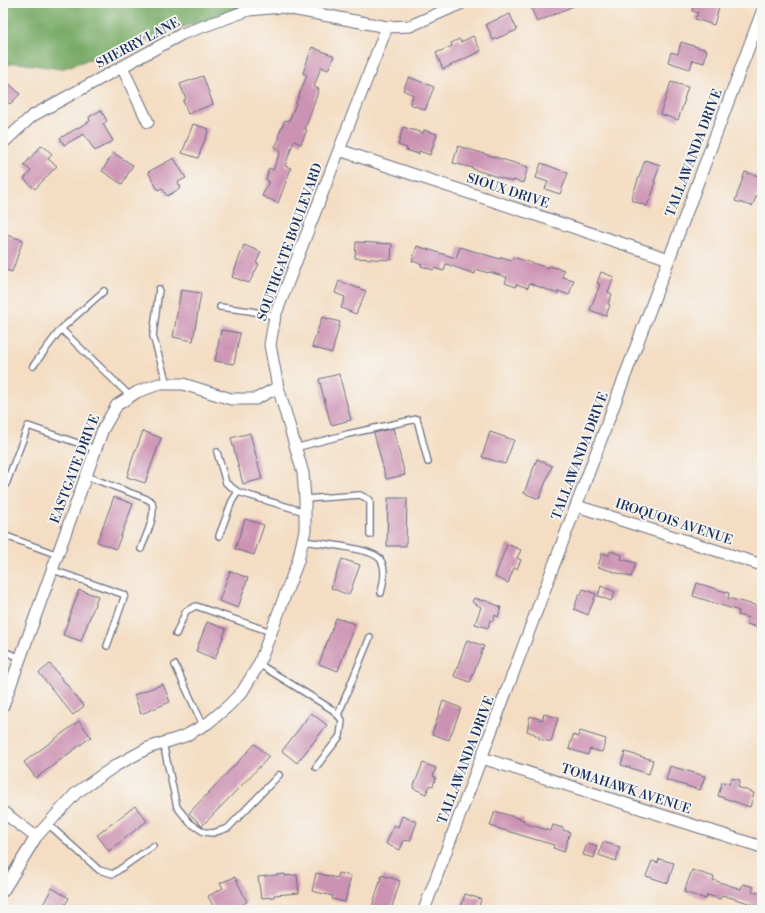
<svg xmlns="http://www.w3.org/2000/svg" width="765" height="913" font-family="'Libre Bodoni',serif">
<style>
.forest{fill:#78aa66;stroke:#4a6c62}
.building{fill:#cc92b2}
.lines{fill:none;stroke-linecap:round;stroke-linejoin:round}
.service-casing{stroke:#676c81;stroke-width:8}
.minor-casing{stroke:#676c81;stroke-width:13}
.service{stroke:#fff;stroke-width:5.5}
.minor{stroke:#fff;stroke-width:11}
.labels{text-anchor:middle;dominant-baseline:central;stroke-width:3.5;stroke-linejoin:round;paint-order:stroke}
.street-label{font-size:13px;fill:#1b2f5e;stroke:#f6f6f2}
</style>
<rect width="100%" height="100%" fill="#f6f6f2"/>
<filter id="ink" filterUnits="userSpaceOnUse"><feTurbulence type="fractalNoise" baseFrequency=".025" numOctaves="2"/><feDisplacementMap in="SourceGraphic" scale="8" xChannelSelector="R" yChannelSelector="G"/><feConvolveMatrix kernelMatrix="1 2 1 2 8 2 1 2 1" color-interpolation-filters="sRGB"/></filter>
<filter id="wash" filterUnits="userSpaceOnUse"><feTurbulence type="fractalNoise" baseFrequency=".012" numOctaves="4" result="noise"/><feDisplacementMap in="SourceGraphic" scale="16" xChannelSelector="R" yChannelSelector="G"/><feGaussianBlur stdDeviation="0.9" result="paint"/><feColorMatrix in="noise" values="0 0 0 0 0 0 0 0 0 0 0 0 0 0 0 0 0 1.4 0 .05"/><feComposite in="paint" operator="in"/></filter>
<g filter="url(#wash)">
<rect width="100%" height="100%" fill="#f4ddc2"/>
<path class="forest" d="M3,3h251l-193,66 -43,-6 -15,2z"/>
<g id="blocks">
<path class="building" d="M537,3h43l-43,19 -7,-17z
M695,3h25l-6,22 -19,-6 3,-6 -6,-2z
M510,14l7,16 -24,10 -7,-16z
M473,36l8,15 -38,18 -7,-16 16,-7 -1,-3 8,-4 2,3z
M681,42l26,8 -3,13 -11,-3 -3,9 -22,-7 3,-10 7,2z
M312,47l22,9 -6,14 -7,-3 -7,20 5,2 -14,40 2,1 -6,14 -7,-3 -9,25 6,2 -13,35 -16,-7 7,-15 -3,-1 3,-12 4,2 8,-20 -6,-3 5,-10 -2,-1 7,-16 4,1 18,-46 -4,-2z
M203,76l10,28 -25,10 -5,-13 3,-2 -6,-15z
M409,77l25,10 -9,23 -15,-6 3,-9 -10,-5z
M3,78l17,16 -10,10 -7,-6z
M671,82l17,5 -4,12h1l-7,21 -18,-6z
M101,110l6,11 -4,3 10,17 -18,10 -11,-17 -20,11 -4,-7 30,-17 -1,-4z
M193,124l16,5 -11,29 -16,-5z
M403,127l20,6 1,-3 13,4 -7,21 -11,-4v3l-13,-4 1,-2 -9,-3z
M42,145l10,9 -4,5 9,7 -22,23 -11,-10 7,-8 -7,-6z
M458,146l70,21 -5,16 -10,-3v2l-40,-13v-1l-20,-5z
M113,153l20,12 -11,19 -20,-13z
M174,158l12,20 -8,4 3,6 -14,8 -5,-8 -4,2 -10,-18z
M645,160l15,5 -6,17h1l-1,7 -7,17 -16,-6z
M541,163l27,10 -8,21 -15,-5 3,-7 -12,-4z
M745,172l17,5v19l-5,-1 -5,11 -17,-5z
M3,234l20,6 -11,32 -9,-3z
M356,242l36,2 -1,16 -36,-2z
M244,245l17,7 -5,11 3,1 -10,19 -17,-6z
M417,246l39,12 4,-11 40,12 1,-2 11,3 1,-3 35,11 1,-2 15,4 -2,7 12,3 -5,15 -11,-4v3l-29,-11 -1,5 -12,-4v3l-11,-4 2,-6 -18,-5 -1,1 -12,-4 -1,5 -29,-10 -2,7 -10,-3 -1,2 -12,-4 1,-2 -10,-3z
M601,272l13,5 -6,15 4,2 -4,10 2,1 -4,11 -16,-6 10,-26 -3,-1z
M339,281l27,10 -10,23 -15,-6 4,-11 -10,-4z
M181,290l20,3 -8,48 -20,-4z
M322,317l18,5 -8,31 -20,-6z
M221,330l19,3 -6,31 -19,-3z
M339,374l12,46 -20,5 -12,-46z
M393,428l12,47 -19,4 -12,-46z
M143,431l18,7 -16,45 -18,-6 8,-27h1z
M490,432l24,8 -9,24 -23,-7z
M250,433l12,46 -19,5 -12,-46z
M537,459l15,7 -13,33 -15,-6z
M114,497l19,7 -17,45 -19,-7z
M388,498h19l-1,48h-19z
M245,519l19,6 -10,30 -19,-6z
M507,544l14,6 -4,8 4,2 -4,9 -3,-1 -6,15 -13,-6z
M610,551l12,4 -1,4 15,4 -5,14 -33,-10 4,-14 7,2z
M342,559l18,6 -11,30 -18,-7z
M230,571l18,7 -10,30 -19,-7z
M697,583l32,10 -1,5 34,9v22l-15,-5 2,-6 -11,-3 1,-4 -46,-15z
M601,586l14,6 -4,9 -13,-5z
M583,589l13,5 -8,21 -14,-6 5,-15 2,1z
M79,590l19,6 -17,45 -18,-6z
M474,598l9,3 1,-1 17,7 -3,10 -3,-2 -2,6 -3,-1 -2,8 -13,-4 6,-17 -9,-5z
M336,618l19,6 -17,47 -19,-7z
M207,622l19,7 -11,30 -19,-8z
M467,640l17,6 -14,36 -16,-6z
M50,664l34,42 -11,9 -34,-42z
M163,684l7,18 -29,12 -7,-19z
M443,701l18,7 -12,32 -17,-6z
M311,713l16,12 -30,38 -15,-12z
M544,714l14,4 -7,24 -12,-3v-3l-4,-1v-1l-8,-3 3,-15 12,4z
M79,721l12,16 -55,41 -12,-16z
M580,731l26,8 -4,13 -12,-3 -2,6 -19,-6 4,-14 5,2z
M255,744l14,13 -67,69 -13,-13z
M625,752l28,8 -4,14 -28,-9z
M423,763l13,5 -3,8 3,1 -3,9 -3,-1 -4,9 -13,-6z
M670,766l35,10 -5,14 -34,-10z
M731,778l9,2 -2,7 16,6 -4,14 -32,-11 4,-14 7,2z
M135,806l12,15 -38,30 -12,-16z
M495,811l29,9 -1,3 28,8 2,-6 10,3v2l7,2 -6,20 -11,-4 1,-3 -64,-19z
M402,816l15,6 -7,19 -6,-1 -4,10 -14,-6 8,-19 4,2z
M603,842l17,5 -4,14 -17,-6z
M587,843l10,3 -3,12 -11,-3z
M659,859l15,4 -6,20 -22,-7 6,-15 6,2z
M692,870l22,7 -1,3 28,9 2,-5 11,3 -2,4 10,3v13l-40,-12 -2,4 -13,-4 -1,4 -22,-7z
M316,873l21,5 1,-5 13,3 -6,26 -13,-3 1,-3 -21,-5z
M285,874v2l12,-1 2,18 -25,2v2l-13,1 -3,-21z
M382,875l18,6 -9,29h-20z
M235,877l12,25 -17,8h-15l-7,-14 15,-8 -3,-5z
M52,888l17,10 -7,12h-22z
M465,894l16,5 -3,11h-18z"/>
</g>
</g>
<g filter="url(#ink)">
<use href="#blocks" fill-opacity="0" stroke="#676c81" stroke-width="1"/>
<g class="lines">
<g class="service-casing">
<path id="service" d="M159,289l-6,47 14,48
M220,307l30,4 25,5
M61,329l43,-38
M33,366l28,-37 69,67
M295,448l53,-14 69,-15 11,43
M217,452l9,31 12,9 67,20
M86,476l61,23 5,3c4,15 -6,33 -11,47
M6,484l22,-58 67,23
M305,499l55,-4 10,5v35
M3,535l55,20
M219,536l13,-35 6,-9
M302,541c15,2 71,7 78,18 7,10 3,24 1,34
M53,570l72,25 -18,51
M176,634l10,-23 10,-5 75,26
M3,651l18,7
M259,664l74,46 9,10 -2,16 -24,31
M175,665l28,60
M338,715l32,-78
M163,743l14,64 13,16 14,9 9,1 15,-5 51,-53
M48,824l51,46 14,4 40,-28"/>
</g>
<g class="minor-casing">
<path id="minor" d="M122,67l26,55
M3,143l29,-27 150,-82 67,-24 32,-3 106,20 23,-1 52,-23
M339,150l330,109
M577,506l185,59
M3,706l100,-277 14,-24 20,-13 22,-8h24l48,15h25l22,-12
M482,758l280,89
M3,812l33,25
M3,891l33,-54 40,-44 39,-27 33,-18 37,-12 23,-13 19,-16 15,-15 17,-28 39,-103 7,-31v-31l-2,-26 -25,-86 -8,-42 5,-29 64,-166 48,-123
M424,910l338,-898"/>
</g>
<use href="#service" class="service"/>
<use href="#minor" class="minor"/>
</g>
</g>
<g class="labels">
<g class="street-label">
<text transform="translate(138 43) rotate(-28)">SHERRY LANE</text>
<text transform="translate(694 153) rotate(-69)">TALLAWANDA DRIVE</text>
<text transform="translate(508 191) rotate(18)">SIOUX DRIVE</text>
<text transform="translate(290 242) rotate(-70)">SOUTHGATE BOULEVARD</text>
<text transform="translate(580 456) rotate(-69)">TALLAWANDA DRIVE</text>
<text transform="translate(75 469) rotate(-69)">EASTGATE DRIVE</text>
<text transform="translate(674 522) rotate(18)">IROQUOIS AVENUE</text>
<text transform="translate(466 760) rotate(-69)">TALLAWANDA DRIVE</text>
<text transform="translate(626 789) rotate(18)">TOMAHAWK AVENUE</text>
</g>
</g>
<rect width="765" height="913" fill="none" stroke="#f6f6f2" stroke-width="16"/>
</svg>
